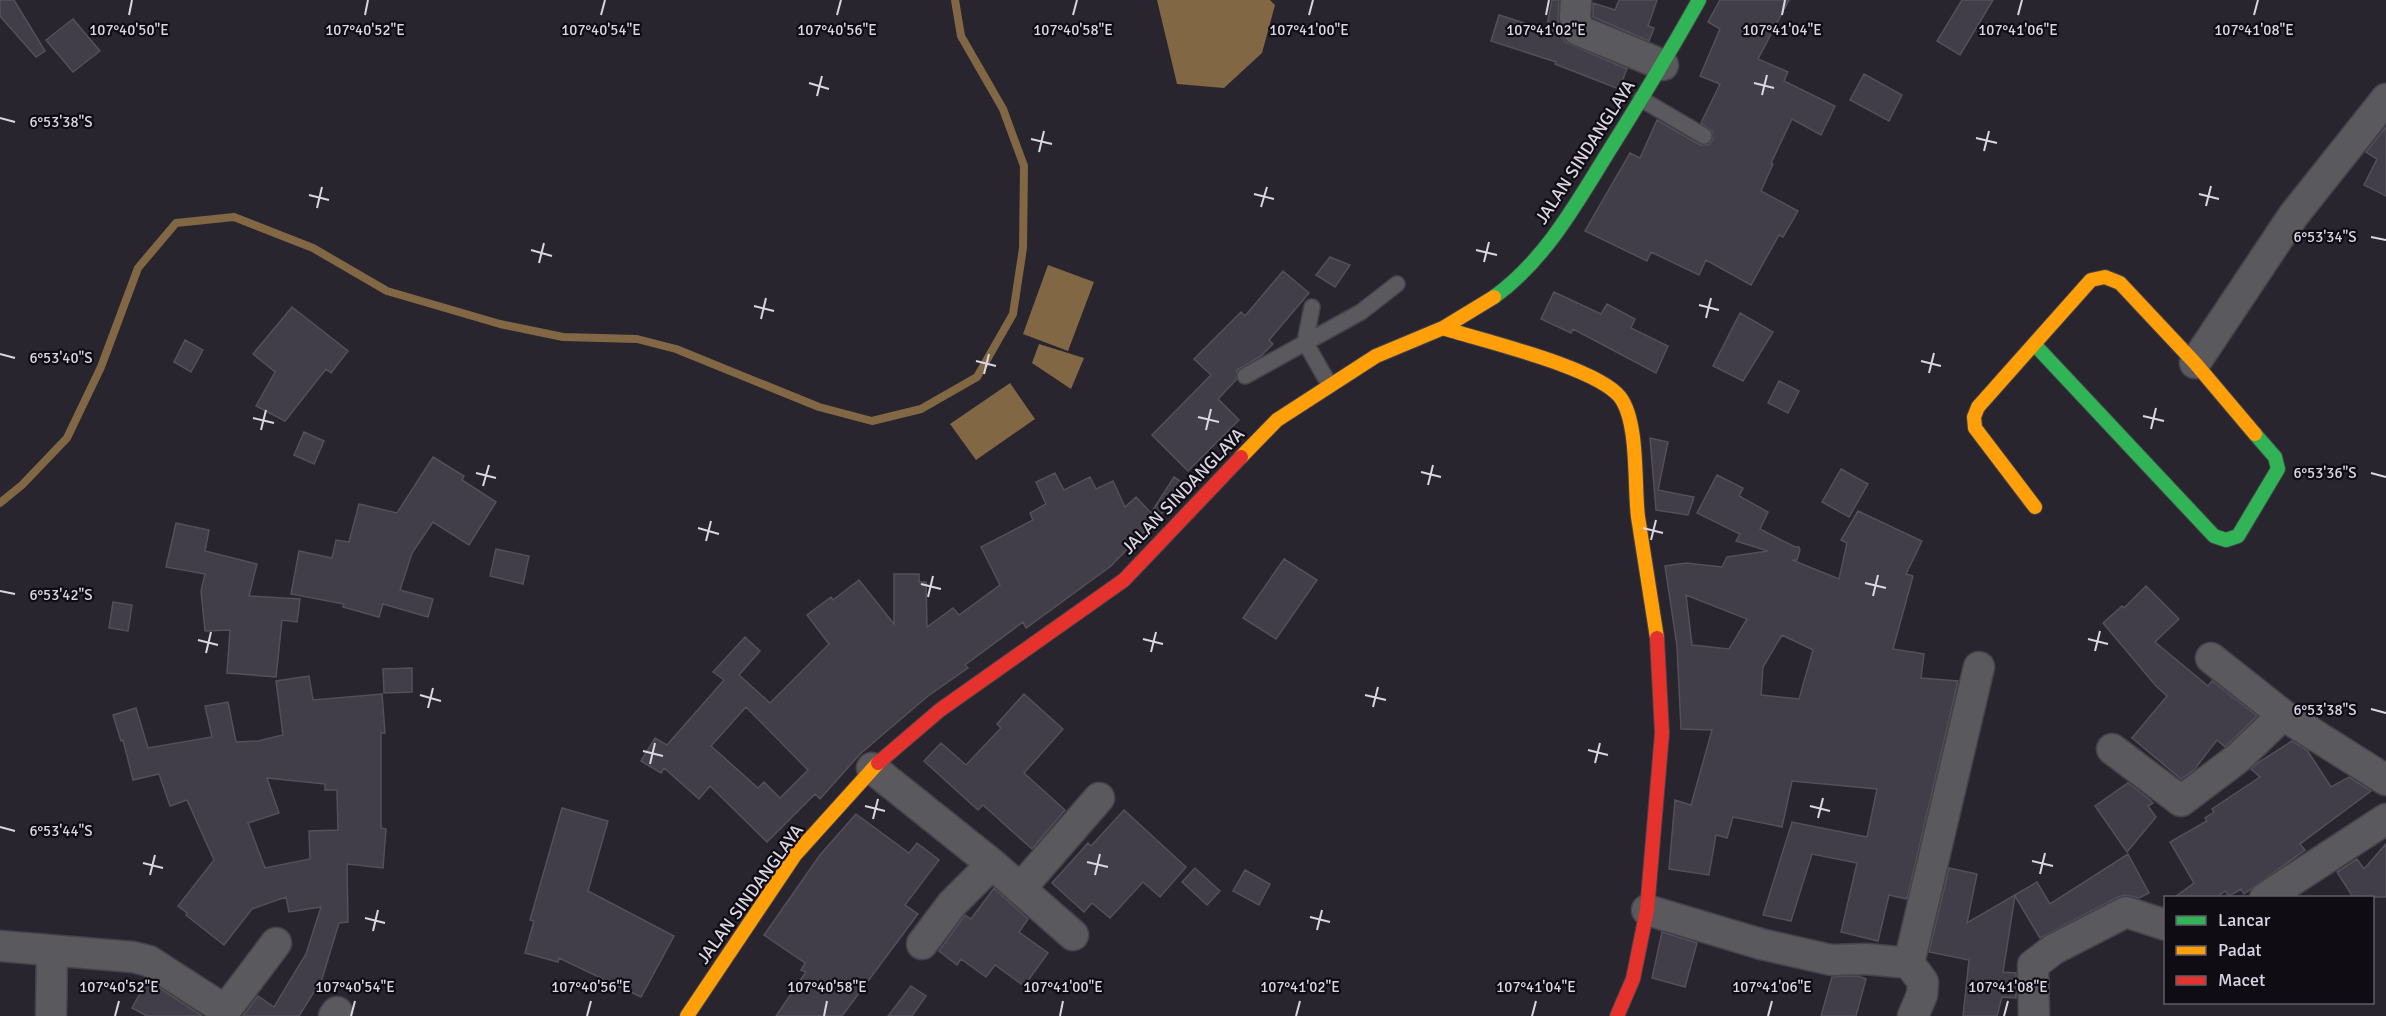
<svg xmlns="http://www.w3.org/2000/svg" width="2386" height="1016" font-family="Signika,sans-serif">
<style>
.water{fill:#826745}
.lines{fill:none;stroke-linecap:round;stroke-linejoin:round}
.stream{stroke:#826745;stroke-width:8}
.building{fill:#413d49;stroke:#535059;stroke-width:1.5;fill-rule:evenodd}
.lane-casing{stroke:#45424b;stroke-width:18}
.street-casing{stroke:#45424b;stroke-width:33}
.fast-casing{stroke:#45424b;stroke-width:16}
.slow-casing{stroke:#45424b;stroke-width:16}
.jam-casing{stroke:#45424b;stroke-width:16}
.lane{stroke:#5a595e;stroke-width:15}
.street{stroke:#5a595e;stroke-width:30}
.fast{stroke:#30b455;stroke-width:14}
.slow{stroke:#ff9f0a;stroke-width:14}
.jam{stroke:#e5322d;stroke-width:14}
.ticks{fill:none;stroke:#dad6e3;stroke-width:2}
.labels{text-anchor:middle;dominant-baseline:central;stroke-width:4.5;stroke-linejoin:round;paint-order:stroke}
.street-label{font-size:18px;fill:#dad6e3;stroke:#0f0c14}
.ticks-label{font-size:15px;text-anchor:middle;fill:#dad6e3;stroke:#0f0c14;stroke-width:4.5;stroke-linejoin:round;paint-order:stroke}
</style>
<rect width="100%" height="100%" fill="#28252f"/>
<path class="water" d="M1157,0h113l5,5 -13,48 -38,35 -47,-4z
M1048,265l46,17 -26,69 -45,-17z
M1039,344l45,14 -13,31 -39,-26z
M1010,383l25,36 -59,41 -26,-36z"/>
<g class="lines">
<path class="stream" d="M0,503l22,-18 45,-47 34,-71 37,-99 38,-45 58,-6 79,31 74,43 113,33 63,13 74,2 39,10 143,58 53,14 49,-12 56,-32 36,-63 10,-66 1,-82 -21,-57 -42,-73 -6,-36"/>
</g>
<path class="building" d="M0,0h14l31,51 -9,6 -36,-41z
M1552,0h7l-1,21 7,21 62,27 -8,20 -64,-25 1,-2 -65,-21 8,-26 47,15z
M1619,0h38l-9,26 6,2 -5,13 -56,-24v-14l22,7z
M1720,0h69l-31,59 30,13 -4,9 51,25 -14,29 -29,-16 -21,44 2,1 -12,27 37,20 -15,26 -4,-2 -28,50 -45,-25 -7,15 -48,-23 -4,9 -62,-30 45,-78 10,5 17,-38 43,25h8l5,-5 -1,-9 -11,-8 19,-39 -20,-8 20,-47 -12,-7z
M1962,0h31l-33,55 -23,-14z
M73,19l27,32 -27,21 -27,-32z
M1864,74l38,21 -13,26 -39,-21z
M2386,127v69l-22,-11 13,-26 -11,-7z
M1330,257l20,8 -15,22 -19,-12z
M1283,271l26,22 -40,47 4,4 -12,12 -24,14 -1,10 -18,19 21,21 -51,51 -36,-36 59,-60 -17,-16 47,-47 4,4z
M1554,292l47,22 6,-10 28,15 -4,9 37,18 -12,27 -83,-44 -2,4 -30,-14z
M292,307l56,44 -17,22 -5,-4 -41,52 -29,-15 19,-34 -22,-18z
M1740,313l33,19 -30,49 -30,-15z
M185,340l18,10 -12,22 -17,-10z
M1779,381l20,10 -11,22 -20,-10z
M304,432l20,9 -10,23 -20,-9z
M1650,438l18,4 -10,48 36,7 -6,18 -32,-5z
M433,457l31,19 -2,4 34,22 -27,43 -36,-23 -21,31 -12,37 33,9 -5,18 -45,-13 -4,13 -36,-10 1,-3 -53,-10 8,-43 33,7 4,-18 13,2 10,-38 38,9z
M1841,469l27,15 -19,33 -27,-15z
M1055,473l9,17 26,-13 6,12 17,-8 12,26 11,-10 15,16 23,-36 14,9 -77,80 -85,62 -3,-6 -58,43 3,3 -40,28 -68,58 -40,45 -5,-5 -48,48 -57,-56 -11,13 -35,-31 -3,5 -20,-12 14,-23 12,7 57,-65 -11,-8 32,-35 15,14 -21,24 31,28 59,-59 -22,-29 24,-18 2,3 26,-20 35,44v-50h25v8h7l1,45 26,-19 6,7 41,-30 -19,-38 52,-27 -3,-7 16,-9 -10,-22zM746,707l62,63 -28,28 -16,-16 -6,6 -47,-42z
M1717,475l26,13 -4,8 29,16 -8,17 35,18h4l1,3 -3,10h-5l47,19 8,-36 -6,-3 17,-29 64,30 -16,33 7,2 -20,73 31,5 -3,24 37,3 -51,218 -18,-4 -11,46 -37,-9 16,-69 -45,-9 -21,67 -28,-6 29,-93 75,15 10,-48 -85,-8 -10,46 -49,-10 -6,21 -11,-3 -7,40 -40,-6 6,-69 16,5 21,-75 -31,-1 -4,-83 -12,-80 21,-3 36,4 5,-10 41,-6 -32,-10 4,-7 -43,-21zM1686,595l61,24 -18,30 -37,-4zM1782,635l31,15 -14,49 -38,-4 2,-28z
M176,523l33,7 -4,21 52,13 -8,32 51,3 -3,23 -15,-2 -6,57 -49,-4 3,-43 -25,1 -4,-40 4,-17 -39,-7z
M496,549l33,7 -6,28 -33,-8z
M1284,559l33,21 -41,59 -33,-21z
M2146,586l33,33 -24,23 53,44 4,-5 45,35 -32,31 -8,-7 -23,30 -13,9 -49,-41 35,-42 -11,-10 -53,-63 19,-17 2,2z
M113,602l19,3 -4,26 -19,-3z
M412,668v24l-28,1 -1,-24z
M309,676l4,24 69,-6 3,39h-4v95l5,1 -3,39 -36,-4 1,58 -9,1 -17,56 -23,37h-56l15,-20 16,11 32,-53 15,-47 -32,5 -3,-15 -34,12 -28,36 -38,-30 1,-2 -9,-7 36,-46 -27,-60 -17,6 -11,-32 -26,6 -10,-40 -2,1 -8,-26 23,-7 12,40 64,-11 -7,-31 23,-4 8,40 22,-1 25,-6 -7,-54zM267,778l58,6v6h12l1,40 -29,1 1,28 -45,9 -17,-45 31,-10z
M1024,694l39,35 -39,44 41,37 -33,39 -49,-44 -5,5 -54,-49 17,-18 25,22 35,-37 -4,-4z
M2292,741l15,9 24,37 18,-10 22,14 -71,53 5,6 -61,44 -3,-5 -12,7 -4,-5 -8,6h-42l19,-14 -24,-41 37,-21 -2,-3 9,-6 -2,-3 48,-32 -9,-8 5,-5z
M2128,783l21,16 4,4 -5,3 8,11 -29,35 -32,-46z
M562,808l46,13 -20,70 86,45 -33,61 -82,-39 -1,4 -33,-9 9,-32 -4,-1z
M1124,810l62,57 -26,30 -17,-15 -33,36 -18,-15 -8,9 -32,-29 36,-40 3,3z
M856,814l53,39 8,-10 22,17 -34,45 13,9 -76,102h-66l30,-44 -5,-2 4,-7 -41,-28 56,-80z
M2386,844v53h-33l-16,-25 20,-13 7,10z
M2128,854l21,39 -10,5 -14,-3 -7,2 -78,41 -25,-42 -12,76 13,1v25l-14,-1 -5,19h-34l6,-56 -40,-8 20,-84 28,6 -10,49 70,-41 13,22z
M1195,868l25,23 -13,14 -25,-23z
M1245,870l25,14 -11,21 -26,-14z
M994,888l34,31 -9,13 29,21 -24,33 -29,-21 -9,12 -25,-18 -4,6 -18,-14 26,-36 6,4z
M1662,932l35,11 -12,44 -33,-9z
M1858,976l8,3 -10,37h-35l11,-39z
M147,981l8,4 47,31h-55l-15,-8z
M911,986l15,10 -14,20h-24z"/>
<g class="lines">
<g class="lane-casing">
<path id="lane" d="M1641,99l63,37
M1312,307l-7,35 24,42
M1245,376l116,-64 36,-28"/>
</g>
<g class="street-casing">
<path id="street" d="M1576,0l-1,17 3,13 85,35
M2195,363l98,-147 93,-117
M2211,658l72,57 103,65
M2112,749l69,52 57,-43 45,-43
M872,768l120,96 81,71
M1020,889l79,-91
M2265,898l121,-79
M1647,910l114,34 70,16 35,-1 43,4 70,-296
M922,944l30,-40 40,-40
M0,946l133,11 16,4 76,49
M1909,963l14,19 -1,13 -9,21
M51,1016l1,-64
M221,1016l55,-73
M334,1016l3,-4
M2034,1016l-1,-51 21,-16 72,-37 40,13"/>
</g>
<g class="fast-casing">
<path id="fast" d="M1494,297c50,-36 81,-91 113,-143 32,-51 63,-102 92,-154
M2034,344l180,192 12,4 12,-4 40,-67 -3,-12 -20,-23"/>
</g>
<g class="slow-casing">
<path id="slow" d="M1443,328c40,13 153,39 177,69 19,25 14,88 18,120 6,40 13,81 19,121
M1241,457l36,-37 99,-64 67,-28 51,-31
M2035,507l-60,-79 -1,-11 4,-10 113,-127 14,-3 15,6 75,80 60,71
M687,1016l108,-161 83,-92"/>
</g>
<g class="jam-casing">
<path id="jam" d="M878,763l62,-53 184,-130 117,-123
M1617,1016l16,-37 14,-69 15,-177 -5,-95"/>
</g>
<use href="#lane" class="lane"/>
<use href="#street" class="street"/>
<use href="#fast" class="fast"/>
<use href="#slow" class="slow"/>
<use href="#jam" class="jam"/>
</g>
<path class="ticks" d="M129,15l3,-15M365,15l3,-15M601,15l4,-15M837,15l4,-15M1073,15l4,-15M1309,15l4,-15M1546,15l3,-15M1782,15l3,-15M2018,15l4,-15M2254,15l4,-15M809,83l20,6M1754,83l20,5M1762,95l5,-20M817,96l5,-20M0,118l15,4M1976,138l21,5M1031,139l21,5M1984,151l5,-20M1039,152l5,-21M1254,194l20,5M2199,194l20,5M309,195l20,5M2206,206l5,-20M1261,207l6,-20M317,208l5,-21M2371,237l15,3M531,250l21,6M1476,250l21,5M1484,262l5,-20M539,263l5,-20M1699,305l20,5M754,306l20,5M1706,318l5,-20M761,319l5,-21M0,354l15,4M976,361l20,5M1921,361l20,5M1929,373l5,-20M984,374l5,-20M2143,416l21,5M1198,417l21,5M253,418l21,5M2151,429l5,-21M261,430l5,-20M1206,430l5,-21M1421,472l20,5M476,473l20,5M2371,473l15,4M1428,485l5,-20M483,486l6,-21M698,528l21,6M1643,528l20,5M1651,540l5,-20M706,541l5,-20M1865,583l21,5M921,584l20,5M0,591l15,3M1873,596l5,-21M928,597l5,-21M1143,639l20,5M2088,639l20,5M198,640l20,5M2095,651l5,-20M1151,652l5,-20M206,653l5,-21M420,695l21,6M1365,695l21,5M1373,707l5,-20M428,708l5,-20M2371,709l15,4M1588,750l20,5M643,751l20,5M1595,763l5,-20M650,764l5,-21M865,806l20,5M1810,806l20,5M1818,818l5,-20M873,819l5,-20M0,827l15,4M2032,861l21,5M1087,862l21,5M143,863l20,5M2040,874l5,-21M150,875l5,-20M1095,875l5,-21M1310,917l20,5M365,918l20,5M1317,930l5,-20M373,931l5,-21M115,1016l4,-15M351,1016l4,-15M587,1016l4,-15M824,1016l3,-15M1060,1016l3,-15M1296,1016l4,-15M1532,1016l4,-15M1768,1016l4,-15M2004,1016l4,-15"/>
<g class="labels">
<g class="street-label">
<text transform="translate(1585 152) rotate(-57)">JALAN SINDANGLAYA</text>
<text transform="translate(1183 491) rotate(-46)">JALAN SINDANGLAYA</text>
<text transform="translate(750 894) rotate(-54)">JALAN SINDANGLAYA</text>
</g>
</g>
<g class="ticks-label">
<text x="129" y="35">107°40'50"E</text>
<text x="365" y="35">107°40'52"E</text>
<text x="601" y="35">107°40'54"E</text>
<text x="837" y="35">107°40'56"E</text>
<text x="1073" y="35">107°40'58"E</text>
<text x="1309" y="35">107°41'00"E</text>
<text x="1546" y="35">107°41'02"E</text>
<text x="1782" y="35">107°41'04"E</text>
<text x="2018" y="35">107°41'06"E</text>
<text x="2254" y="35">107°41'08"E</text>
<text x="61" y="127">6°53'38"S</text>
<text x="2325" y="242">6°53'34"S</text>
<text x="61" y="363">6°53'40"S</text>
<text x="2325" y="478">6°53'36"S</text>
<text x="61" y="600">6°53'42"S</text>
<text x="2325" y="715">6°53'38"S</text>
<text x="61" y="836">6°53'44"S</text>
<text x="119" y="992">107°40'52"E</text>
<text x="355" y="992">107°40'54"E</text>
<text x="591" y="992">107°40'56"E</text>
<text x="827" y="992">107°40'58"E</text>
<text x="1063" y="992">107°41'00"E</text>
<text x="1300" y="992">107°41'02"E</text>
<text x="1536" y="992">107°41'04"E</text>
<text x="1772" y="992">107°41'06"E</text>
<text x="2008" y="992">107°41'08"E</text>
</g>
<rect x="2164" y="896" width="210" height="108" fill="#0f0c14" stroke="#605d67" stroke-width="1.5"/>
<rect x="2176" y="916" width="30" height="9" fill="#30b455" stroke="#605d67" stroke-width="1.5"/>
<text x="2218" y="926" font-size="18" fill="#dad6e3">Lancar</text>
<rect x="2176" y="946" width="30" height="9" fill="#ff9f0a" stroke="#605d67" stroke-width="1.5"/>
<text x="2218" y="956" font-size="18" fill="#dad6e3">Padat</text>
<rect x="2176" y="976" width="30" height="9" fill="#e5322d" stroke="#605d67" stroke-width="1.5"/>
<text x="2218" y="986" font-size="18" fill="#dad6e3">Macet</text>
</svg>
